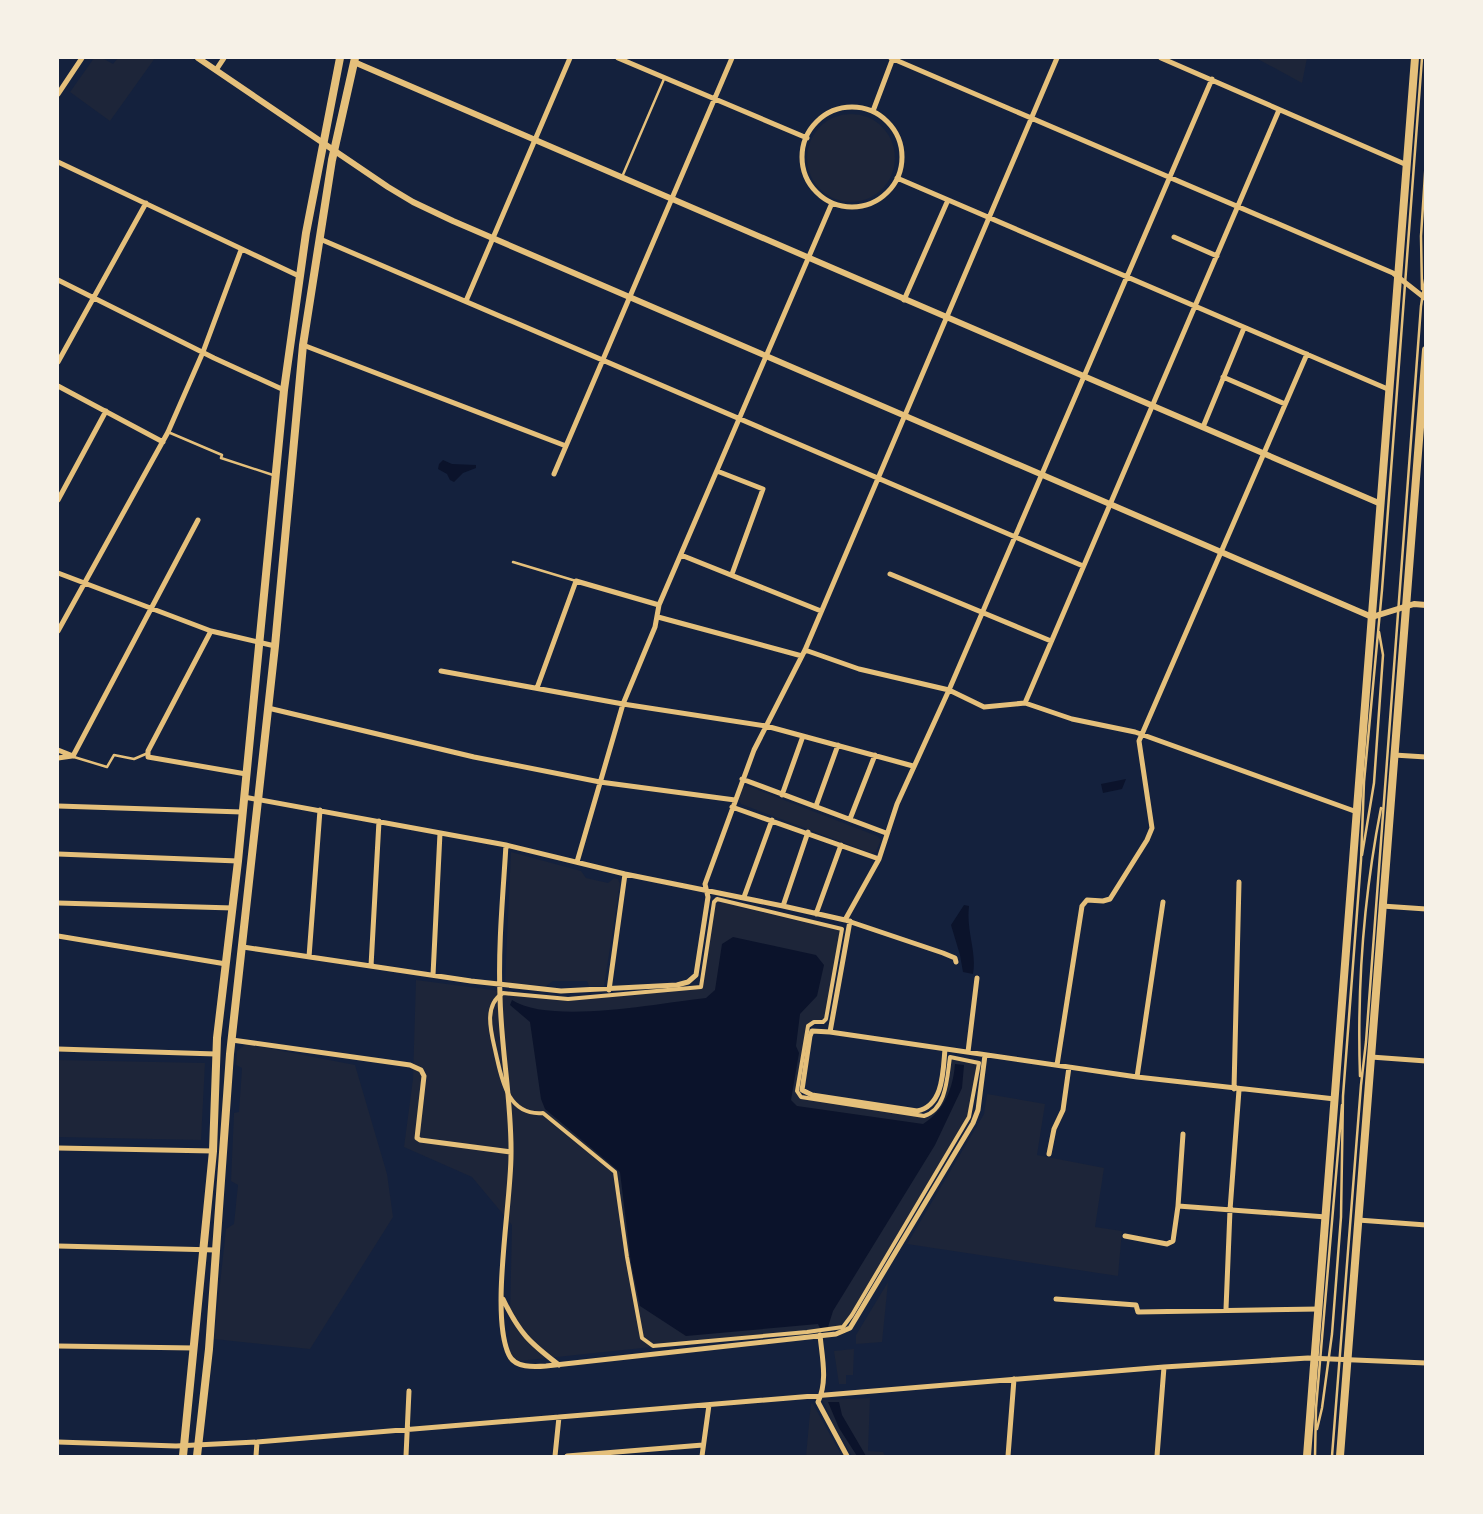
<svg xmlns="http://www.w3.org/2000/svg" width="1483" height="1514" font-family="'Noto Sans',sans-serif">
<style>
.green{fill:#1d2539}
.water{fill:#0b132b}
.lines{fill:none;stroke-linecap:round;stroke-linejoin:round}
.service{stroke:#e5c07b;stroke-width:2.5}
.pedestrian{stroke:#e5c07b;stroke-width:4}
.minor{stroke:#e5c07b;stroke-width:5}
.tertiary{stroke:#e5c07b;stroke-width:6}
.primary{stroke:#e5c07b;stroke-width:8}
</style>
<rect width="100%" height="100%" fill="#14213d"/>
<path class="green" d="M94,58h8l11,6 5,-6h37l-45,63 -40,-29z
M1256,58h51l-5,25z
M807 158a44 44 0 1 1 88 0a44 44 0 1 1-88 0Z
M748,786l129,50 4,4 -5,12 -5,1 -130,-49 -2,-4 4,-13z
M511,852l70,19 5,7 22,5 6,-5 4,1 2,5 -16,102h-15l-2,-5h-34l-7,5 -37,-3 -4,-2z
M717,899l124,28 -17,94 -10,1 -5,3 -12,66 4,6 119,19 12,-2 13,-24 5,-33 28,5 -6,50 -120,203 -9,12 -334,35 3,-137 -40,-48 -68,-30 9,-68 3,-99 137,18 148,-11 13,-85z
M246,1044l109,21 32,109 6,43 -83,132 -96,-10 12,-110 8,-5 4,-39 -7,-4 3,-68 5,-1 3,-44 -6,-3 1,-14z
M58,1060l147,3 -4,77 -143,-3z
M987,1094l58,10 -8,51 67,13 -9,59 27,4 -4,45 -211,-32 77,-130z
M888,1282l-6,60 -26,2v-9z
M854,1349l-1,26h-7v9h-7l-5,-33z
M870,1398l-2,53 15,1 2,4h-33l-19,-32 -10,-24z
M811,1403l2,1 29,52h-36z"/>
<path class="water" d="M443,460l9,4 24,1v3l-13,5 -9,9 -4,-2 -3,-6 -9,-5 1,-5z
M1126,779l-4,10 -19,4 -2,-9z
M964,905l5,1c-3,26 8,45 4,68l-10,-2 -3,-17 -9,-30z
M733,937l83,18 8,10 -7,31 -17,18 -4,32 3,7 -8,47 6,6 126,18c22,-14 30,-36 32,-60l9,1 -2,23 -27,57 -102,166 -5,16 -8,1 -2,-4 -132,12 -46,-30 -9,-43 -11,-91 -75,-63 -4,-10 -11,-77 -20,-17 2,-5c39,25 147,3 194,-2l9,-8 7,-46z
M828,1402h11l3,13 24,41h-9l-18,-28z"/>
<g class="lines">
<path class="service" d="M622,177l42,-98
M1422,289l-1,-53 5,-77
M168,432l54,23 -1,3 52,17
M513,562l63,19
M74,757l33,10 7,-12 20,4 14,-6
M1362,855l12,-72 9,-128 -4,-23
M1360,1076c-3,-89 4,-181 21,-268
M1317,1429l5,-21 10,-74 9,-117 2,-121 18,-236 3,-78 18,-192 40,-532
M1315,1456l1,-48 26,-303
M1332,1456l29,-371 5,-43 55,-736 5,-32"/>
<path class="pedestrian" d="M717,899l125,30 -16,90 -3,3h-9l-6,4 -11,65 4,6 123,19c23,-7 23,-39 26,-59l29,6 -10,54 -117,198 -9,12 -36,5 -154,14 -11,-8 -15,-81 -12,-85 -72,-59c-35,3 -41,-32 -47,-59 -4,-19 -14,-48 7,-61l65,6 133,-12 13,-85z"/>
<path class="minor" d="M618,58l189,80
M891,58l502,215 33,26
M1161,58l246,107
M216,70l8,-12
M58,94l24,-36
M802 157a50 50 0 1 1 100 0a50 50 0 1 1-100 0Z
M873,111l20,-53
M58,162l241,114
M897,178l493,212
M1174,237l43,19
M320,239l763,327
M58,280l156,78 70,32
M904,300l44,-100
M466,301l104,-243
M303,345l263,101
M58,362l88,-159
M1223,377l62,27
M58,386l105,56
M1203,427l41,-99
M717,471l46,18 -31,85
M554,474l178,-416
M58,500l48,-89
M681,555l140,56
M58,573l153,58 64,15
M890,574l161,67
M658,617l144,39
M58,631l110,-199 35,-80 38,-102
M211,631l-63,120v6l98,17
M805,650l54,19 90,21 35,17 41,-4 47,16 63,13 222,80
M441,671l182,33 143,22 147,40
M537,688l39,-107 83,24
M1025,703l254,-593
M268,708l206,49 126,25 135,18
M58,750l15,6
M1394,755l32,2
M73,756l125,-236
M58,758l14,-2
M742,779l144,54
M782,795l21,-59
M244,797l262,48 119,29 158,32 62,14 98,33 12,5 1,4
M58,806l184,6
M816,806l22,-61
M732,807l147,52
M850,819l25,-64
M506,845c-3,50 -8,101 -6,151 1,54 12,106 11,159 0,49 -21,160 -2,200 6,13 25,12 37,11l290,-32 14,-6 123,-205 5,-13 7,-55
M58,854l180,7
M577,862l46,-158 32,-77 4,-22 173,-402
M744,897l28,-77
M58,903l175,5
M783,906l25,-74
M1382,906l44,3
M816,914l25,-69
M845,920l34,-61 18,-55 52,-114 263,-611
M58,936l168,28
M243,947l228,34 90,10 116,-6 11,-3 8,-7 12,-78 -3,-13 49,-134 51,-100 252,-592
M309,957l11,-147
M371,966l8,-145
M433,975l7,-142
M609,990l16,-116
M830,1032l20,-111
M232,1040l178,25 11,5 3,6 -7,62 3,2 91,12
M58,1049l158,5
M945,1049c-2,21 -1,57 -28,62l-105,-16 -10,-5 8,-54 2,-5 18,1 307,45 198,22
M968,1052l9,-74
M1371,1057l55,4
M1057,1065l25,-159 5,-6 16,1 7,-2 37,-59 5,-12 -13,-87 168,-387
M1137,1077l26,-175
M1234,1089l5,-207
M58,1148l155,3
M1049,1154l5,-25 9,-19 6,-43
M1178,1206l148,11
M1358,1220l68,5
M1125,1236l42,8 6,-3 5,-35 5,-72
M58,1246l158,4
M503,1299c16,34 27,44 56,66
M1056,1299l80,6 2,7 181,-3
M1226,1309l4,-99 9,-120
M820,1335c2,22 8,46 -2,67l29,54
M58,1346l136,2
M58,1442l118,4 81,-4 907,-75 144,-9 118,5
M256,1456l1,-14
M406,1456l3,-65
M555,1456l4,-39
M567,1456l136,-11
M702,1456l7,-51
M1008,1456l6,-77
M1157,1456l7,-89"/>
<path class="tertiary" d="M198,58l190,129 25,15 40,19 919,396 42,-13 12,1
M354,62l1027,442"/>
<path class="primary" d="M183,1456l30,-305 4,-113 21,-177 46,-471 22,-157 34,-175
M197,1456l12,-107 21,-295 45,-408 28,-301 29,-185 23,-102
M1307,1456l108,-1398
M1340,1456l86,-1106"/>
</g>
<rect width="1483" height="1514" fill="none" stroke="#f6f1e7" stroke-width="118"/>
</svg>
